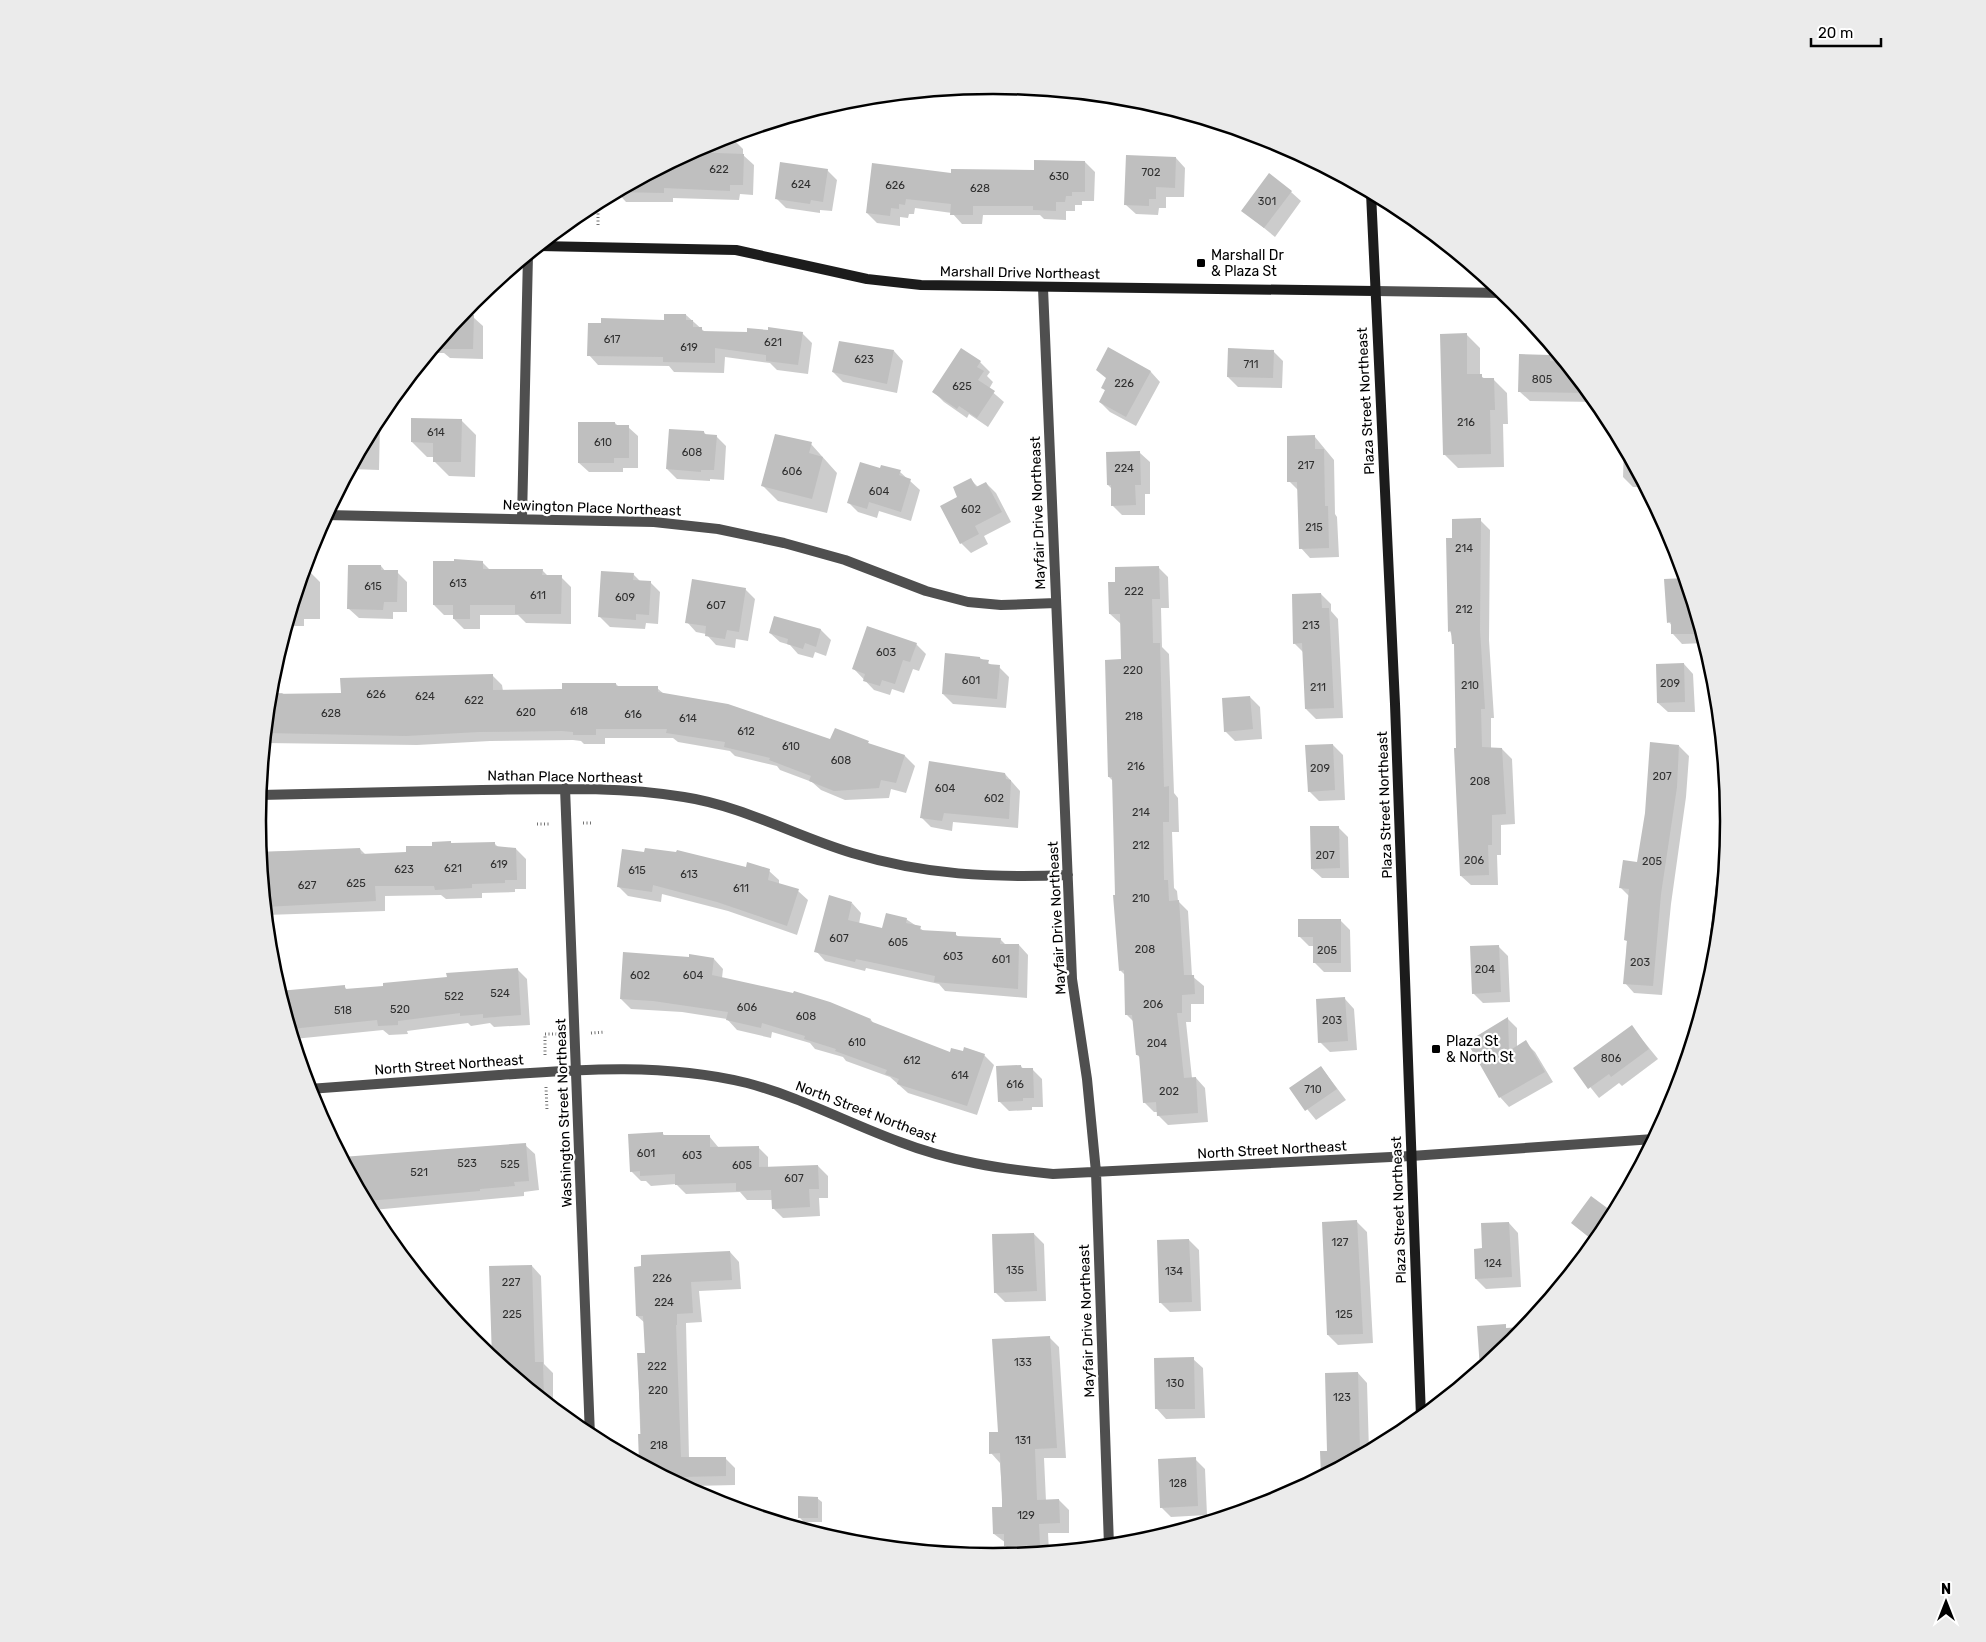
<svg xmlns="http://www.w3.org/2000/svg" width="1986" height="1642" font-family="Rubik,sans-serif">
<style>
.shadow{fill:#0003}
.building{fill:#bfbfbf}
.lines{fill:none;stroke-linecap:round;stroke-linejoin:round}
.path{stroke:#717171;stroke-width:3;stroke-dasharray:1 2.5;stroke-linecap:butt}
.street{stroke:#4f4f4f;stroke-width:10}
.secondary{stroke:#1c1c1c;stroke-width:10}
.poi-dot{fill:#000;stroke:#fff;stroke-width:2}
.labels{text-anchor:middle;dominant-baseline:central;stroke-width:4.5;stroke-linejoin:round;paint-order:stroke}
.number-label{font-size:11px;fill:#303030}
.poi-label{font-size:14px;fill:#000;stroke:#fff;text-anchor:start}
.street-label{font-size:14px;fill:#000;stroke:#fff}
.rim{fill:none;stroke:#000;stroke-width:2.5}
</style>
<rect width="100%" height="100%" fill="#fff"/>
<path class="shadow" d="M717,139h16l10,10v6l11,10 -1,30 -13,-1 -1,6 -66,-2v4h-47l-9,-10z
M1176,158l9,10 -1,29h-18v11h-7l-1,7 -22,-1 -10,-9z
M1085,162l10,10 -1,29h-12v4h-7v6h-9v9l-22,-1 -4,-4h-57l-1,9h-20l-10,-11 -37,-5 -1,6h-5l-1,4 -8,-1v9l-23,-3 -10,-10 85,-38 83,-4z
M827,170l10,10 -5,31 -12,-1v3l-34,-5 -10,-10z
M1291,192l10,9 -26,36 -33,-27z
M686,315l19,17 97,1 10,10 -4,31 -31,-4 -7,-7 -45,-6 -1,16 -50,-1 -5,-6 -71,-1 -9,-10z
M459,317h14l10,9v33l-33,-1 -6,-5h-14z
M1466,334l14,14v27l6,5 7,-1 14,14 1,31h-5l1,43 -46,1 -14,-14z
M1109,349l42,23 9,10 -24,44 -26,-14 -10,-10 6,-11 -3,-3 5,-9z
M894,351l9,10 -6,32 -54,-11 -10,-10z
M1273,351l10,10 -1,27 -44,-1 -10,-10z
M1550,356l6,7h9l32,39 -67,-1 -10,-9z
M980,362l10,10 -3,4 6,6 -4,7 15,13 -16,25 -19,-13 -2,4 -23,-16 -10,-10z
M377,419l3,3 -1,48 -28,-1z
M461,420l15,15 -1,42 -26,-1 -15,-15v-4h-7l-15,-15z
M615,423l4,4h9l10,9v32h-15v4h-34l-10,-9z
M704,432l3,4h9l10,10 -2,34 -14,-1v2l-33,-2 -10,-10z
M1315,437l19,23 1,54 2,3 2,40 -29,1 -9,-10 -2,-57 -10,-10z
M811,444l26,29 -10,40 -49,-12 -15,-15z
M1624,447l21,40h-12l-10,-10z
M1140,453l10,9v32h-5v21h-23l-10,-10v-16l-4,-4z
M900,472l20,18 -9,31 -32,-10 -2,7 -19,-6 -9,-9z
M971,480l7,7 8,-4 10,10 15,29 -27,14 4,8 -17,9 -10,-10 -2,-46z
M1480,520l10,10 -1,110 5,78h-3v31h11l10,10 3,65 -14,1v30h-4l1,30h-27l-10,-9 -5,-230 -6,-15 4,-92z
M482,562l8,8h52l7,7h12l10,10v37l-45,-1 -8,-8h-38v14h-16l-10,-10v-4h-10l-10,-10z
M381,566l5,6h11l10,10v30h-14v7l-34,-1 -10,-9z
M1158,567l10,10 1,31h-8l1,39 7,7 5,139 4,5 1,34h-7l2,56 3,3 1,10 10,10 4,65 12,10v18h-13v18h-5l6,56h4l9,10 3,34 -40,3 -10,-10v-3h-4l-10,-10 -3,-44 -4,-3 -3,-33 -7,-7 -2,-40 -5,-5 -7,-189 -4,-4 13,-117 -1,-36 -11,-10 6,-31z
M303,572h7l10,10v37h-16v7h-17z
M633,574l7,7 10,1 10,10 -2,32 -12,-1 -1,6 -35,-2 -10,-10z
M1685,580l19,63 -22,1 -9,-10 -1,-8 -3,-4z
M745,589l10,10 -7,42 -12,-2 -1,9 -19,-3 -10,-11 -10,-2 -9,-10z
M1321,594l10,10v7l7,8 5,99 -27,1 -10,-10 -2,-56 -10,-10z
M774,617l47,13 10,10 -5,16 -11,-4 -2,6 -15,-4 -8,-9 -10,-3 -10,-9z
M916,644l10,10 -7,17 -6,-2 -9,24 -12,-4 -2,6 -16,-5 -20,-21z
M980,658l13,8 6,1 10,10 -3,31 -53,-4 -10,-10z
M1684,664l9,10 2,38h-27l-10,-9z
M493,676l9,9 1,6 60,-1 53,-6 3,3 38,1 7,6 166,47 38,2 3,3 34,10 10,10 -9,27 -15,-4 -2,9 -44,2 -24,-10 -9,-8 -32,-12 -3,-4 -42,-10 -5,-5 -52,-9 -5,-4h-68v6h-21l-3,-3 -8,-1 -83,1 -73,4 -152,-2 5,-50h12l3,2h57z
M1250,697l10,10 2,32 -27,2 -10,-10z
M1333,745l10,10 2,45 -26,1 -10,-10z
M1679,746l10,10 -3,41 -15,107 -9,91 -28,-2 -9,-10 4,-87 -8,-8 18,-25z
M1005,774l15,17 -2,37 -65,-6 -1,9 -21,-4 -10,-10z
M1338,827l10,10 1,41h-27l-10,-9z
M450,842l3,2 41,-1 4,4 18,2 10,10v30h-11v3l-33,1v5l-36,1 -5,-4 -56,1v15l-119,4 -6,-63 100,-3 6,6 41,-1z
M645,854h32l69,15 23,2 10,9v4l19,7 10,9 -11,35 -69,-24 -66,-17 -1,8 -33,-6 -10,-10z
M852,903l9,10 -2,11 24,6 23,-11 18,12 31,3 4,3 41,2 6,6h13l9,10 -1,43 -82,-7 -6,-7 -73,-16 -1,3 -40,-10 -9,-10z
M1340,920l10,10 1,42h-27l-10,-10v-16h-5l-10,-10z
M1498,946l10,10 2,46 -27,1 -10,-10z
M714,959l9,10 -1,9 107,26 42,16 4,5 76,28 33,2 10,10 -17,50 -69,-22 -18,-16 -44,-16 -3,-4 -28,-8 -5,-6 -38,-11 -1,6 -34,-8 -10,-11 -45,-7 -51,-3 -10,-10z
M517,969l10,10 3,46 -36,2 -4,-4 -19,3 -3,-3 -61,8 1,3 -19,1 -6,-5 -89,9 -14,-47 65,-5 2,3 37,-2z
M1345,999l9,10 3,41 -27,2 -10,-10z
M1508,1019l9,9v19l8,-5 10,10 18,30 -44,25 -9,-10z
M1632,1027l26,32 -36,27 -3,-3 -20,15 -24,-30z
M1021,1066l3,4 8,-1 10,10 1,28h-11v3l-23,1 -10,-10z
M1321,1067l25,33 -30,20 -26,-32z
M662,1133l3,3h44l10,12 39,-1 10,10v11l50,-2 10,10v22h-9l1,18 -37,2 -10,-10v-8h-26l-7,-8 -54,2 -10,-10 -25,2 -5,-5h-5l-10,-10z
M525,1145l10,9 4,36 -15,2v4l-151,14 -5,-5 -30,-57 10,10z
M1591,1198l22,16 -18,28 -23,-19z
M1357,1222l10,10 6,111 -35,2 -10,-10z
M1509,1223l9,10 3,54 -35,2 -10,-10 8,-29z
M1034,1234l10,10 2,57 -41,1 -10,-10z
M1189,1240l10,10 2,61 -31,1 -10,-10z
M730,1252l9,10 2,27 -42,2 3,31 -16,1 3,135h36l10,10v17l-43,1v5l-51,-28 -3,-108 8,-1 -1,-31 -8,-7z
M532,1266l9,10 3,88 9,9v35l-60,-50z
M1049,1337l10,10 7,111h-22l2,43 13,-1 10,10v23h-21l1,19 -42,4 -1,-13 -12,-9 9,-26 -3,-45 -9,-10z
M1193,1359l10,9 2,50 -39,1 -9,-10z
M1358,1373l9,10 2,68 -47,25 -1,-24h7z
M1195,1459l10,10 2,46 -36,2 -10,-10z
M817,1498l5,4v20h-18l-5,-5z"/>
<path class="building" d="M691,152l53,2 -1,31h-13v6l-66,-3v5l-49,-1z
M1126,155l50,2 -1,31 -19,-1v12h-7v7l-25,-1z
M1034,160l51,1v31h-13v4h-6l-1,6h-9v9l-23,-1v-4h-60v9h-23l1,-11 -45,-5 -1,6 -6,-1v5l-8,-1 -1,8 -24,-3 6,-50 79,10v-4l83,1z
M780,162l48,7 -5,33 -12,-2 -1,4 -35,-5z
M1269,173l23,18 -28,37 -23,-17z
M664,314h22v6h7v7h9v4l45,1v-4l21,2v-3l35,5 -5,33 -32,-4v-6l-51,-7v15l-52,-1v-5l-76,-1 1,-33h13v-5l63,2z
M461,315h13l-1,34h-40z
M1467,333v41h15v4h12l1,32h-5l1,44 -48,1 -3,-121z
M839,341l55,9 -7,34 -55,-12z
M1108,347l43,24 -25,46 -27,-15 6,-12 -4,-2 5,-10 -10,-8z
M961,348l20,13 -4,6 7,4 -6,9 17,11 -18,27 -18,-12 -2,3 -25,-17z
M1228,348l46,2 -1,28 -46,-1z
M1519,354l31,1v6l14,1 25,31 -71,-1z
M411,418l51,1 -1,43h-28v-19l-22,-1z
M578,422h37v3h14v33h-15v5h-36z
M669,429l35,2v3l13,1 -3,35h-13v2l-35,-3z
M775,434l37,8 -3,11 14,4 -11,42 -51,-13z
M1315,435v14h9l1,57h3l1,42 -30,1 -2,-67h-10v-46z
M1140,451l1,34h-6l1,20 -25,1v-21h-4l-1,-33z
M860,462l20,6 1,-3 20,5 -2,5 12,4 -10,33 -32,-10 -2,7 -20,-6z
M971,478l5,9 10,-5 16,30 -27,14 4,8 -19,10 -20,-38 17,-9 -4,-10z
M1481,518l-1,112 5,79h-4l1,38 20,1 4,66 -14,1v30h-4l1,30 -29,1 -6,-128h2l-2,-104h-2l-1,-13 -3,1 -2,-94h6v-19z
M454,559l29,2v8h60l-1,6h20l-1,39h-46v-9h-45v14h-17v-14h-20v-44h21z
M348,565h33v5h17l-1,32h-13l-1,8 -36,-1z
M1159,566l1,33h-8l1,44h7l4,144 5,-1v36h-6l1,58h4l1,21 10,-1 5,75h10l1,19 -13,1v18h-5l7,65 12,-1 2,36 -41,3 -1,-14 -13,1 -4,-48h-3l-4,-40h-7l-1,-45 -5,1 -6,-76h2l-3,-118h-4l-3,-117 16,-1 -1,-45h-11l-1,-32h7v-15z
M601,571l33,2 -1,7 18,1 -2,34 -13,-1v6l-38,-3z
M1685,578l11,39 1,17h-26v-12l-4,1 -3,-44z
M692,579l54,9 -7,44 -12,-2 -2,9 -20,-3 1,-10 -21,-3z
M1321,593l1,15h7l5,100 -29,1 -3,-66 -9,1 -1,-50z
M774,616l47,13 -5,18 -11,-4 -2,6 -16,-5 1,-5 -19,-6z
M867,626l50,17 -7,19 -7,-2 -8,24 -13,-4 -2,6 -17,-5 2,-7 -13,-5z
M945,653l35,4v2l9,1 -1,4 12,1 -3,34 -55,-5z
M1684,663l1,39 -28,1 -1,-39z
M493,674v16l69,-1v-6h54v3h42v6l70,12 102,35 5,-11 34,13 -1,2 37,12 -9,28 -15,-3 -2,8 -45,3 -25,-10 2,-5 -42,-16 1,-2 -46,-11 1,-5 -59,-9 1,-4h-71v6h-23v-3l-11,-1 -83,1 -73,4 -140,-3 4,-39 71,-1 -1,-15z
M1250,696l3,33 -29,3 -2,-34z
M1650,742l29,3 -2,42 -16,107 -8,92 -30,-2 4,-43 -3,-1 5,-51 -10,-1 4,-28 14,2 8,-49z
M1333,744l2,46 -27,2 -3,-47z
M929,761l76,12 1,6 5,1 -2,39 -65,-6 -2,8 -22,-3z
M1310,826h29l1,42 -29,1z
M451,841v2l44,-1v4l21,2 1,32h-12v3l-33,1v4l-37,2 -1,-4h-59l1,15 -111,6 -5,-55 100,-4 1,6 45,-2v-6h26v-4z
M645,848l31,4 1,-2 69,17 1,-5 23,7 -2,11 31,9 -12,37 -70,-24 -64,-17 -1,7 -35,-5 5,-38 22,3z
M829,895l23,7 -4,18 34,8 4,-15 21,5 -1,5 15,3 -1,4 36,2v4l45,2 -1,6h19l-1,45 -84,-7 1,-6 -79,-17 -1,3 -41,-10z
M1298,919h43v44h-28v-26h-15z
M1499,945l2,47 -29,2 -2,-48z
M623,952l66,5v-3l25,4 -2,17 81,18 1,-2 36,11 41,17 -1,2 80,31 1,-4 12,3 1,-4 21,7 -18,52 -70,-22 2,-5 -14,-5 2,-4 -52,-19 1,-2 -32,-10 1,-3 -43,-13 -1,5 -35,-8 2,-8 -75,-11 -33,-2z
M518,968l3,47 -38,3v-4l-23,2v-3l-62,8v4l-20,1 -1,-6 -86,9 -12,-38 66,-6v4l38,-3v-3l64,-6 -1,-4z
M1345,997l3,44 -30,2 -2,-44z
M1508,1017l1,34 17,-11 19,32 -46,26 -32,-56z
M1632,1025l17,24 -38,28 -2,-3 -21,15 -15,-21z
M1021,1065v3h12l1,30h-11v3l-25,1 -2,-36z
M1321,1066l16,23 -32,22 -16,-23z
M663,1132v3h47v12l49,-1v21l59,-2 1,24h-10l1,18 -38,2 -1,-19 -35,1v-8l-61,2v-11l-35,2v-5l-10,1 -2,-38z
M526,1143l3,38 -15,1 1,4 -35,3v2l-89,8 -26,2 -23,-44z
M1591,1196l23,17 -19,29 -24,-19z
M1357,1220l6,114 -36,1 -5,-113z
M1509,1222l3,55 -37,2 -1,-30 8,-1 -1,-25z
M1034,1233l3,58 -43,2 -2,-59z
M1189,1239l3,63 -33,1 -2,-63z
M730,1251l2,29 -41,2 2,31 -16,1v11h-1l5,132h45v19l-45,1 1,8 -43,-23 -1,-28h3l-4,-81h8l-2,-37h-7l-2,-49 7,-1v-11z
M532,1265l3,97h8l1,38 -52,-42 -3,-92z
M1506,1324v4l19,-1 -12,15 -33,27 -3,-43z
M1050,1336l7,112 -22,1 2,51 22,-1 1,24 -21,1 1,21 -36,1v-12h-11l-1,-27h10v-7l-2,-47 -11,1v-22h9l-6,-93z
M1194,1357l1,52h-40l-1,-51z
M1358,1372l2,78 11,-1 -50,27 -1,-25h7l-2,-78z
M1196,1457l2,49 -38,2 -2,-49z
M798,1496l20,1v21h-20z"/>
<g class="lines">
<path class="path" d="M598,225v-24
M583,823h10
M537,824h12
M591,1033l14,-1
M545,1055v-21h12
M546,1087l1,23"/>
<path class="street" d="M1043,288l29,691 15,100 9,93 13,374
M1375,291l130,2
M326,515l328,7 64,7 66,14 61,17 81,31 42,11 33,3 55,-2
M522,518l6,-263
M565,788l25,648
M260,795c74,-2 148,-3 222,-5 68,-1 135,-4 202,7 59,9 111,39 168,56 73,22 139,25 216,22
M1709,985l20,-167
M309,1089c63,-5 127,-9 190,-14 84,-6 166,-12 248,8 53,14 101,40 153,59 49,19 101,27 153,32l358,-18 243,-17"/>
<path class="secondary" d="M1371,193l24,511 26,713
M539,246l197,4 131,29 54,6 454,6"/>
</g>
<g class="poi-dot">
<rect x="1196" y="258" width="10" height="10" rx="2.5"/>
<rect x="1431" y="1044" width="10" height="10" rx="2.5"/>
</g>
<g class="labels">
<g class="number-label">
<text x="719" y="169">622</text>
<text x="1151" y="172">702</text>
<text x="1059" y="176">630</text>
<text x="801" y="184">624</text>
<text x="895" y="185">626</text>
<text x="980" y="188">628</text>
<text x="1267" y="201">301</text>
<text x="612" y="339">617</text>
<text x="773" y="342">621</text>
<text x="689" y="347">619</text>
<text x="864" y="359">623</text>
<text x="1251" y="364">711</text>
<text x="1542" y="379">805</text>
<text x="1124" y="383">226</text>
<text x="962" y="386">625</text>
<text x="1466" y="422">216</text>
<text x="436" y="432">614</text>
<text x="603" y="442">610</text>
<text x="692" y="452">608</text>
<text x="1306" y="465">217</text>
<text x="1124" y="468">224</text>
<text x="792" y="471">606</text>
<text x="879" y="491">604</text>
<text x="971" y="509">602</text>
<text x="1314" y="527">215</text>
<text x="1464" y="548">214</text>
<text x="458" y="583">613</text>
<text x="373" y="586">615</text>
<text x="1134" y="591">222</text>
<text x="538" y="595">611</text>
<text x="625" y="597">609</text>
<text x="716" y="605">607</text>
<text x="1464" y="609">212</text>
<text x="1311" y="625">213</text>
<text x="886" y="652">603</text>
<text x="1133" y="670">220</text>
<text x="971" y="680">601</text>
<text x="1670" y="683">209</text>
<text x="1470" y="685">210</text>
<text x="1318" y="687">211</text>
<text x="376" y="694">626</text>
<text x="425" y="696">624</text>
<text x="474" y="700">622</text>
<text x="579" y="711">618</text>
<text x="526" y="712">620</text>
<text x="331" y="713">628</text>
<text x="633" y="714">616</text>
<text x="1134" y="716">218</text>
<text x="688" y="718">614</text>
<text x="746" y="731">612</text>
<text x="791" y="746">610</text>
<text x="841" y="760">608</text>
<text x="1136" y="766">216</text>
<text x="1320" y="768">209</text>
<text x="1662" y="776">207</text>
<text x="1480" y="781">208</text>
<text x="945" y="788">604</text>
<text x="994" y="798">602</text>
<text x="1141" y="812">214</text>
<text x="1141" y="845">212</text>
<text x="1325" y="855">207</text>
<text x="1474" y="860">206</text>
<text x="1652" y="861">205</text>
<text x="499" y="864">619</text>
<text x="453" y="868">621</text>
<text x="404" y="869">623</text>
<text x="637" y="870">615</text>
<text x="689" y="874">613</text>
<text x="356" y="883">625</text>
<text x="307" y="885">627</text>
<text x="741" y="888">611</text>
<text x="1141" y="898">210</text>
<text x="839" y="938">607</text>
<text x="898" y="942">605</text>
<text x="1145" y="949">208</text>
<text x="1327" y="950">205</text>
<text x="953" y="956">603</text>
<text x="1001" y="959">601</text>
<text x="1640" y="962">203</text>
<text x="1485" y="969">204</text>
<text x="640" y="975">602</text>
<text x="693" y="975">604</text>
<text x="500" y="993">524</text>
<text x="454" y="996">522</text>
<text x="1153" y="1004">206</text>
<text x="747" y="1007">606</text>
<text x="400" y="1009">520</text>
<text x="343" y="1010">518</text>
<text x="806" y="1016">608</text>
<text x="1332" y="1020">203</text>
<text x="857" y="1042">610</text>
<text x="1157" y="1043">204</text>
<text x="1611" y="1058">806</text>
<text x="912" y="1060">612</text>
<text x="960" y="1075">614</text>
<text x="1015" y="1084">616</text>
<text x="1313" y="1089">710</text>
<text x="1169" y="1091">202</text>
<text x="646" y="1153">601</text>
<text x="692" y="1155">603</text>
<text x="467" y="1163">523</text>
<text x="510" y="1164">525</text>
<text x="742" y="1165">605</text>
<text x="419" y="1172">521</text>
<text x="794" y="1178">607</text>
<text x="1340" y="1242">127</text>
<text x="1493" y="1263">124</text>
<text x="1015" y="1270">135</text>
<text x="1174" y="1271">134</text>
<text x="662" y="1278">226</text>
<text x="511" y="1282">227</text>
<text x="664" y="1302">224</text>
<text x="512" y="1314">225</text>
<text x="1344" y="1314">125</text>
<text x="1023" y="1362">133</text>
<text x="657" y="1366">222</text>
<text x="1175" y="1383">130</text>
<text x="658" y="1390">220</text>
<text x="1342" y="1397">123</text>
<text x="1023" y="1440">131</text>
<text x="659" y="1445">218</text>
<text x="1178" y="1483">128</text>
<text x="1026" y="1515">129</text>
</g>
<g class="poi-label">
<text x="1211" y="255">Marshall Dr<tspan x="1211" dy="16">&amp; Plaza St</tspan></text>
<text x="1446" y="1041">Plaza St<tspan x="1446" dy="16">&amp; North St</tspan></text>
</g>
<g class="street-label">
<text transform="translate(1020 273) rotate(1)">Marshall Drive Northeast</text>
<text transform="translate(1366 401) rotate(-93)">Plaza Street Northeast</text>
<text transform="translate(592 508) rotate(2)">Newington Place Northeast</text>
<text transform="translate(1038 513) rotate(-92)">Mayfair Drive Northeast</text>
<text transform="translate(565 777) rotate(1)">Nathan Place Northeast</text>
<text transform="translate(1385 805) rotate(-92)">Plaza Street Northeast</text>
<text transform="translate(1057 918) rotate(-93)">Mayfair Drive Northeast</text>
<text transform="translate(449 1065) rotate(-4)">North Street Northeast</text>
<text transform="translate(866 1112) rotate(21)">North Street Northeast</text>
<text transform="translate(564 1113) rotate(-92)">Washington Street Northeast</text>
<text transform="translate(1272 1150) rotate(-3)">North Street Northeast</text>
<text transform="translate(1399 1210) rotate(-92)">Plaza Street Northeast</text>
<text transform="translate(1087 1321) rotate(-92)">Mayfair Drive Northeast</text>
</g>
</g>
<path d="M0 0H1986V1642H0ZM266 821a727 727 0 1 1 1454 0a727 727 0 1 1-1454 0Z" fill="#ebebeb" fill-rule="evenodd"/>
<path class="rim" d="M266 821a727 727 0 1 1 1454 0a727 727 0 1 1-1454 0Z"/>
<g transform="translate(1946 1602)" stroke="#ffffff" stroke-width="4" paint-order="stroke">
<path d="M0-4L9 19L0 12L-9 19Z" fill="#000000"/>
<text y="-8" font-size="14" font-weight="bold" text-anchor="middle" fill="#000000">N</text>
</g>
<path d="M1811 38v8h70v-8" fill="none" stroke="#000000" stroke-width="2.5"/>
<text x="1818" y="38" font-size="15" fill="#000000" stroke="#ffffff" stroke-width="4" paint-order="stroke">20 m</text>
</svg>
